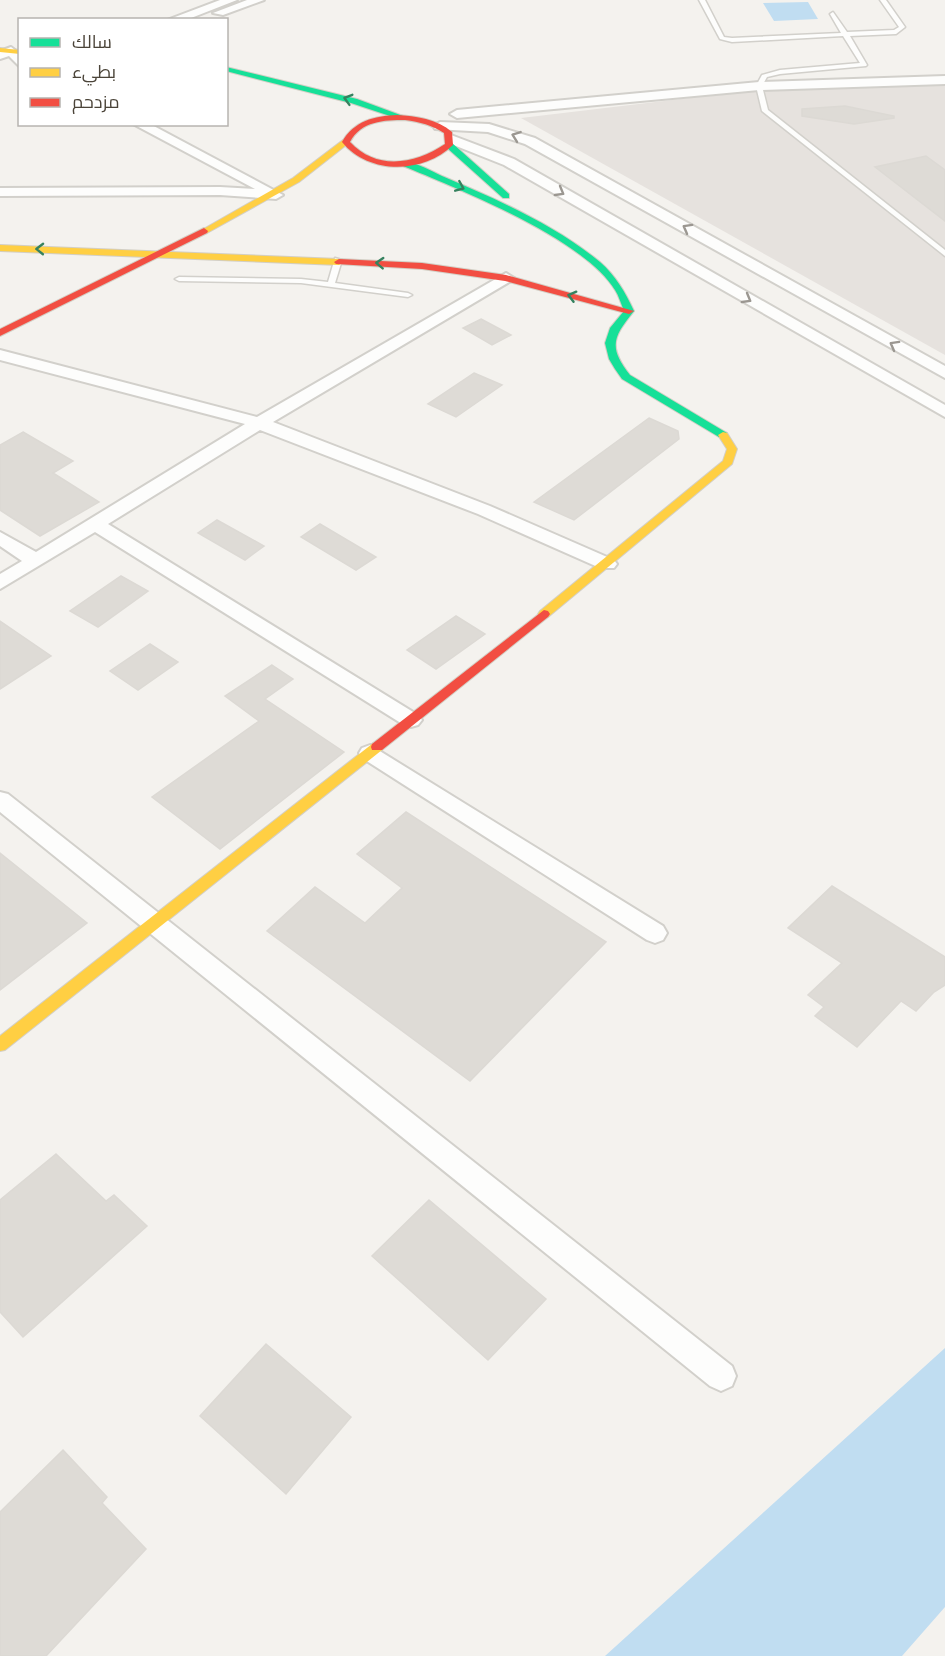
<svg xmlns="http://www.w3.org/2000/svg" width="945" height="1656" font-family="'Alegreya Sans',Cairo,sans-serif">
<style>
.industrial{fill:#e6e2de}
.water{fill:#c0ddf1}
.building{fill:#dedbd6;stroke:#dcd9d4;stroke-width:1.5}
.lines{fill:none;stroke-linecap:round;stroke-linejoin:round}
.lane-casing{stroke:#d2d0cb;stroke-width:3}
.street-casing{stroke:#d2d0cb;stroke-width:4}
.fast-casing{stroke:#d3cfc5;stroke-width:2}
.slow-casing{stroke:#d3cfc5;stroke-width:2}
.jam-casing{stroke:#d3cfc5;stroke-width:2}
.lane{fill:#fdfdfc;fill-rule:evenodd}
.street{fill:#fdfdfc;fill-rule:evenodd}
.fast{fill:#16e098;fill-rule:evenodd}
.slow{fill:#ffcf43;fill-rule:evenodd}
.jam{fill:#f24e42;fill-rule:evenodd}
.oneway{stroke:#36825f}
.oneway2{stroke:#9b9791}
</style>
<rect width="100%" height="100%" fill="#f4f2ee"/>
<path class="industrial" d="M945,83v272l-424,-237 227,-27z"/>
<path class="water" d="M808,2l10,17 -44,2 -11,-18z
M945,1348v259l-43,49h-297z"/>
<path class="building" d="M845,106l49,10v2l-40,6 -52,-8v-7z
M926,156l19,14v51l-70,-54z
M481,319l30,16 -19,10 -29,-17z
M474,373l28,12 -46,32 -28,-13z
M649,418l29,13 1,8 -105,81 -40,-18z
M23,432l50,29 -20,12 46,29 -59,34 -40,-26v-65z
M217,520l47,26 -19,14 -47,-27z
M320,524l56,33 -20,13 -55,-33z
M121,576l27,15 -50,36 -28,-16z
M456,616l29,18 -49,35 -29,-19z
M0,621l51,35 -51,33z
M150,644l28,18 -40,28 -28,-19z
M272,665l21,14 -28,20 79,53 -124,97 -68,-52 107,-76 -34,-25z
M406,812l200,130 -136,139 -203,-150 48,-44 50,36 37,-35 -45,-34z
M0,853l87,70 -87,67z
M832,886l113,71v28l-11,7 -18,19 -15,-10 -44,46 -42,-31 9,-9 -16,-12 34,-32 -54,-35z
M56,1154l50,47 8,-6 33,31 -124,111 -23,-25v-112z
M429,1200l117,99 -58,61 -116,-104z
M266,1344l85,73 -65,77 -86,-78z
M63,1450l44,47 -5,6 44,46 -100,107h-46v-144z"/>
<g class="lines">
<g class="lane-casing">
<path id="lane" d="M699,0h6l19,37 8,1 109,-5 -11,-19 3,-2 14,20 47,-2 5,-3 -19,-27h6l19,27 -9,7 -46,2 17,29 -1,1 -86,8 -13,3 -5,9 6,24 177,140v6l-183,-145 -6,-25 6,-11 18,-5 80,-7 -17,-27 -111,6 -12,-3z
M335,258l7,2 -7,23 73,10 4,2 -4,2 -107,-14 -122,-2 -4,-2 4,-2 122,2 27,3z"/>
</g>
<g class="street-casing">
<path id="street" d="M220,0h17l-51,20h-19z
M247,0h17l-41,15 -10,-2z
M11,47l9,7v13l-11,-11 -9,3v-8z
M945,76v8l-186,6 -302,28 -7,-4 7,-4 302,-28z
M440,122l49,2 46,14 410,228v12l-420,-234 -37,-12 -53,-3 -2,-3z
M133,124h17l133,71 -7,4 -56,-4 -220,1v-8l220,-1 35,2z
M451,135l63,24 431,246v12l-441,-252 -58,-23v-6z
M506,273l8,5 -3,3 -238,141 217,84 124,54 3,4 -3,4h-14l-122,-54 -218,-84 -152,94 310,191 4,5 -4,5 -7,2 -7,-2 -309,-193 -95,57v-15l22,-13 -22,-15v-14l36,20 209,-128 -245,-64v-10l257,67z
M370,745l293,181 4,7 -4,7 -8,3 -8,-3 -285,-182 -3,-5 3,-5z
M0,792l8,2 724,572 4,10 -4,10 -11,5 -11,-5 -710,-574z"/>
</g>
<g class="fast-casing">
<path id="fast" d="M226,67l131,32 46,17 -7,2 -45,-15 -125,-32z
M446,143h6l57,51v4h-6l-57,-51z
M403,162c12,-1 28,9 39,14 54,23 112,48 158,86 16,14 25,30 34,49 -21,26 -26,36 -4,64l97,58v4h-8l-97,-58 -7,-10 -6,-10 -4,-16 5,-15 14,-17c-3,-7 -5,-15 -9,-21 -31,-51 -156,-101 -212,-124z"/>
</g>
<g class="slow-casing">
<path id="slow" d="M0,48l20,2v4l-20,-2z
M343,140l7,2 -51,40 -92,51 -7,-2 93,-53z
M0,245l339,14 5,3 -5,3 -339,-14z
M723,432l4,1 10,16 -5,15 -184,153h-8l-2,-3 2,-3 183,-150 4,-12 -9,-14z
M377,742l5,2 1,3 -1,3 -377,300 -5,1v-15l372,-292z"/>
</g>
<g class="jam-casing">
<path id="jam" d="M397,115c19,1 40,4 55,17l1,13c-30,29 -84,30 -111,-3 12,-21 32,-26 55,-27zM405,120c15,2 27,5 39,13l1,11c-30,20 -68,27 -95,-2 11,-21 34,-22 55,-22z
M204,228l4,3 -1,2 -207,103v-7z
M339,259l83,4 84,12 128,36 -5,3 -124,-33 -83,-12 -86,-5 -2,-2z
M544,610l4,1 2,3 -2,3 -166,133h-10l-1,-3 1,-3z"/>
</g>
<use href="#lane" class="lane"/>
<use href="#street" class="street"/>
<use href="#fast" class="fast"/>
<use href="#slow" class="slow"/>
<use href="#jam" class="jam"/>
</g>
<defs><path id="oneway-chevron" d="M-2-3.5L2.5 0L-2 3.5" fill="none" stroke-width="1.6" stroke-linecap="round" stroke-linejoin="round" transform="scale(1.5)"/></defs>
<g class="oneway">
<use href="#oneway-chevron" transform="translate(348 99) rotate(-164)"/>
<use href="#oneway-chevron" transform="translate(460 187) rotate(23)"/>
<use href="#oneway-chevron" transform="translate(40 249) rotate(-179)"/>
<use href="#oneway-chevron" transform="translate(380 263) rotate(-177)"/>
<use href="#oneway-chevron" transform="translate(572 296) rotate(-165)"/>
</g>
<g class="oneway2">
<use href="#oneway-chevron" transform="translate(516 136) rotate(-160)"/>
<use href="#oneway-chevron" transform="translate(560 192) rotate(30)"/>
<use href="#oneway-chevron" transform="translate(687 228) rotate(-151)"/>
<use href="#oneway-chevron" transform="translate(747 299) rotate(30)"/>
<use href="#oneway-chevron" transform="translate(894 345) rotate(-151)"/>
</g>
<rect x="18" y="18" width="210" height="108" fill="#ffffff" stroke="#b7b4b0" stroke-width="1.5"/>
<rect x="30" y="38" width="30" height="9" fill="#16e098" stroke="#b7b4b0" stroke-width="1.5"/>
<text x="72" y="48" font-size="18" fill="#4b4439">سالك</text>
<rect x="30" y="68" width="30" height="9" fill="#ffcf43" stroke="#b7b4b0" stroke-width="1.5"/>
<text x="72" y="78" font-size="18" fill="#4b4439">بطيء</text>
<rect x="30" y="98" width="30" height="9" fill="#f24e42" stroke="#b7b4b0" stroke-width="1.5"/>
<text x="72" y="108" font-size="18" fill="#4b4439">مزدحم</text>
</svg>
